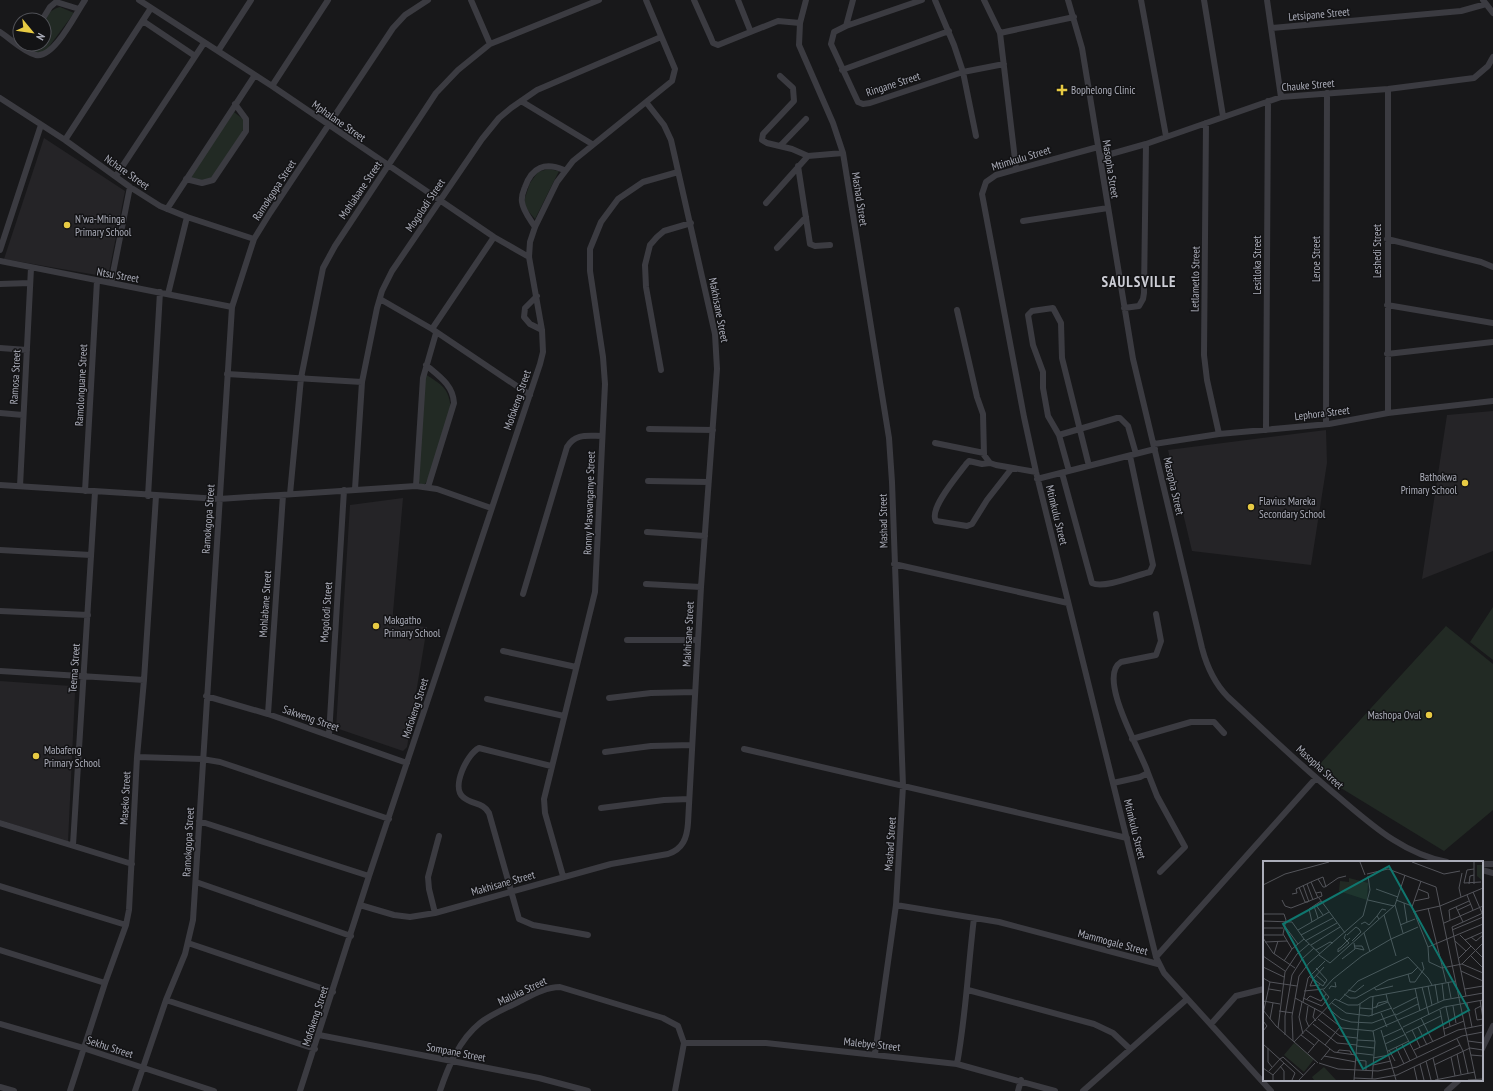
<svg xmlns="http://www.w3.org/2000/svg" width="1493" height="1091" font-family="'PT Sans Narrow',sans-serif">
<style>
.built{fill:#252427}
.green{fill:#222a24}
.lines{fill:none;stroke-linecap:round;stroke-linejoin:round}
.minor{stroke:#3b3b41;stroke-width:6}
.poi-dot{fill:#e7ca43;stroke:#131315;stroke-width:1.5}
.labels{text-anchor:middle;dominant-baseline:central;stroke-width:3;stroke-linejoin:round;paint-order:stroke}
.street-label{font-size:11px;fill:#abadb9;stroke:#131315}
.poi-label{font-size:11px;fill:#abadb9;stroke:#131315;text-anchor:start}
.district-label{font-size:15px;font-weight:bold;letter-spacing:1px;fill:#cccdd5;stroke:#131315}
.inset-road{fill:none;stroke:#53545a;stroke-width:1}
.view{fill:#0f766e;fill-opacity:0.15;stroke:#0f766e;stroke-width:2}
.inset-edge{fill:none;stroke:#abadb9;stroke-width:2}
</style>
<rect width="100%" height="100%" fill="#18181a"/>
<path class="built" d="M44,138l81,53 -17,86 -104,-18z
M1493,411v140l-71,28 25,-164z
M1326,430l1,33 -16,102 -119,-14 -24,-101z
M403,498l-11,126 35,3 -20,120 -4,4 -67,-23 14,-223z
M0,681l71,5 4,7 -7,149 -68,-22z"/>
<path class="green" d="M60,7l14,6 -29,39 -10,2 -9,-6 3,-4h15c0,-16 -2,-32 16,-37z
M234,112l10,8 1,11 -34,49 -8,3 -14,-5z
M548,169l11,2 -24,48 -10,-12v-9l5,-15 8,-11z
M425,374c17,11 24,14 26,35l-22,68 -4,7 -4,1 -3,-5z
M1493,607v53l-23,-18z
M1446,626l47,38v146l-49,41 -108,-66 -18,-19z"/>
<g class="lines">
<path class="minor" d="M139,0l133,86 222,151 35,20
M471,0l19,44
M694,0l17,38 2,5 5,2 60,-24 22,2
M738,0l12,30
M806,0l-6,23 -1,22 34,78 10,30 46,285 3,44 11,304 -7,119 -21,149
M922,0l-76,26 -12,6 -3,12 27,58 5,2 7,-1 93,-31 41,-8
M935,0l19,45 9,27 13,64
M984,0l16,33 16,135
M1068,0l14,48 51,311 69,289c5,19 12,35 26,49 37,34 74,70 113,102 32,27 63,55 106,63
M1141,0l25,136
M1204,0l19,116
M1267,0l14,97
M1483,0l10,13
M42,20l8,-13 6,-5 23,7
M143,21l52,35
M846,26l7,-26
M1272,28l189,-17 25,-7
M0,32c11,7 23,20 36,23 18,4 40,-42 49,-55
M1000,33l74,-16
M218,51l33,-51
M842,70l107,-39
M780,76l13,12 1,13 -31,33 -1,6 5,3 25,6 16,7
M272,86l56,-86
M0,98l65,42 65,47 30,19 27,11 67,22
M521,101l71,43
M1206,123l-2,232 3,25 12,54
M65,140l86,-132
M780,146l26,-27
M1098,147l-102,28 -10,7 -4,12 42,223 12,55 120,485 8,16 107,118
M1100,157l46,-13 135,-47 107,-8 86,-11 14,-12 5,-9
M798,166l12,78 5,2 15,-1
M116,176l88,-133
M186,179l16,4 11,-3 33,-49v-12l-11,-15
M766,203l42,-47 35,-3
M167,209l88,-134
M1023,221l85,-13
M535,227c-5,-8 -12,-16 -13,-25 -1,-6 1,-10 3,-15 7,-20 20,-25 39,-17
M1387,239l94,23 12,5
M777,248l29,-31
M0,250l41,-125
M0,261l232,46
M111,283l19,-96
M0,284l30,-1
M168,294l19,-77
M537,296l-12,12 -1,9 6,7 12,6
M380,299l52,30 98,66
M1387,305l106,18
M1124,308l15,-2 4,-7 1,-6 2,-149
M957,310l20,87 6,17 1,41 6,8 6,2 40,7
M432,329l62,-92
M0,348l27,2
M1387,354l106,-12
M426,365c13,11 27,20 28,38l-26,84
M661,370l-15,-83 -1,-22 5,-20 7,-8 7,-6 27,-8
M227,374l135,8
M0,413l23,2
M1388,413v-324
M1326,424l1,-331
M649,429l64,1
M1266,430l2,-329
M1059,435l10,36
M935,443l49,10
M1154,444l65,-10 110,-10 59,-11 105,-12
M990,463l-8,1 -13,-3 -2,2c-8,11 -39,46 -31,58l31,5 5,-2 15,-24 25,-32
M1089,466l-27,-108 -1,-35 -8,-15 -21,3 -4,4 5,30 10,27v16l5,28 11,19 58,-17h3l8,8 8,28
M1062,473l30,110c12,6 45,-8 58,-11l3,-7 -23,-109
M1037,479l118,-30
M648,481l60,1
M0,485l219,14 197,-13 21,3 54,19
M20,486l11,-218
M416,486l7,-108 13,-45
M355,489l7,-107 15,-74 5,-17 10,-20 90,-132 17,-21 12,-10 26,-18 124,-53
M85,491l12,-210
M290,494l11,-116 22,-110 12,-22 101,-153 22,-23 32,-26 109,-44
M148,496l12,-204
M647,532l58,4
M0,550l91,5
M894,564l174,39
M646,584l55,3
M523,594l44,-147c8,-14 21,-11 35,-11
M0,611l88,4
M627,640h71
M503,651l73,16
M0,671l144,9
M206,696l62,18 139,49
M609,698l42,-5 44,-1
M487,699l77,17
M268,714l15,-219
M329,735l15,-245
M1132,739l59,-17h23l10,11
M744,749l383,89
M605,752l46,-6 41,-1
M137,757l65,2 18,3 169,57
M551,766l-72,-18c-12,6 -28,39 -16,49 9,8 20,5 26,16l30,106 14,6 55,10
M1148,773l9,23 28,51 -25,25
M1113,783l27,-6 8,-4c-6,-20 -52,-96 -27,-111l35,-7 5,-14 -5,-27
M601,808l63,-8 25,-1
M199,821l170,55
M0,823l132,41
M73,845l22,-353
M1482,864h11
M1482,870l11,3
M563,876l-18,-63 -1,-14 51,-207 10,-208 -2,-27 -13,-86v-22l11,-27 17,-23 25,-17 35,-10
M196,882l155,54
M0,886l126,39
M360,905l34,10 16,2 25,-4 176,-49 57,-10c15,-5 19,-16 20,-31l13,-236 16,-218 -2,-35 -44,-194 -7,-15 -18,-23
M896,905l103,17 159,42
M435,913l-6,-24 -1,-12 11,-41
M188,943l145,49
M0,950l105,33
M1156,957l160,-179
M968,990l126,34 19,9 17,16
M166,1000l149,49
M0,1024l83,24 131,43
M1211,1024l25,-28 28,-7
M319,1035l220,43 49,13
M684,1043h82l191,21 98,27
M1482,1049l11,-23
M957,1064c9,-49 11,-97 17,-146
M0,1087l14,4
M70,1091l35,-108 21,-58 3,-15 8,-153 7,-77 12,-184
M135,1091l31,-91 19,-46 8,-34 39,-613 22,-68 16,-26 123,-185 12,-13 23,-15
M300,1091l69,-215 171,-512 3,-12 -1,-22 -13,-73 1,-15 5,-15 22,-45 16,-21 99,-80 3,-12 -29,-69
M440,1091c8,-24 19,-51 40,-68 11,-9 27,-15 40,-22 12,-6 26,-14 40,-14l103,31 15,8 6,17 -9,48
M1018,1091l3,-11
M1083,1091l104,-92
M1447,1091l12,-11"/>
</g>
<g class="poi-dot">
<path d="M1060 84h4v4h4v4h-4v4h-4v-4h-4v-4h4z"/>
<circle cx="67" cy="225" r="4"/>
<circle cx="1465" cy="483" r="4"/>
<circle cx="1251" cy="507" r="4"/>
<circle cx="376" cy="626" r="4"/>
<circle cx="1429" cy="715" r="4"/>
<circle cx="36" cy="756" r="4"/>
</g>
<g class="labels">
<g class="street-label">
<text transform="translate(1319 14) rotate(-5)">Letsipane Street</text>
<text transform="translate(893 84) rotate(-18)">Ringane Street</text>
<text transform="translate(1308 85) rotate(-5)">Chauke Street</text>
<text transform="translate(339 121) rotate(35)">Mphalane Street</text>
<text transform="translate(1021 158) rotate(-17)">Mtimkulu Street</text>
<text transform="translate(1111 169) rotate(81)">Masopha Street</text>
<text transform="translate(127 172) rotate(35)">Nchare Street</text>
<text transform="translate(274 190) rotate(-57)">Ramokgopa Street</text>
<text transform="translate(360 190) rotate(-56)">Mohlabane Street</text>
<text transform="translate(860 199) rotate(81)">Mashad Street</text>
<text transform="translate(425 205) rotate(-56)">Mogolodi Street</text>
<text transform="translate(1377 251) rotate(-90)">Leshedi Street</text>
<text transform="translate(1316 259) rotate(-90)">Leroe Street</text>
<text transform="translate(1257 265) rotate(-90)">Lesitloka Street</text>
<text transform="translate(118 275) rotate(10)">Ntsu Street</text>
<text transform="translate(1195 279) rotate(-89)">Letlametlo Street</text>
<text transform="translate(719 310) rotate(79)">Makhisane Street</text>
<text transform="translate(15 377) rotate(-87)">Ramosa Street</text>
<text transform="translate(81 385) rotate(-87)">Ramolonguane Street</text>
<text transform="translate(517 400) rotate(-71)">Mofokeng Street</text>
<text transform="translate(1322 413) rotate(-7)">Lephora Street</text>
<text transform="translate(1174 486) rotate(77)">Masopha Street</text>
<text transform="translate(589 503) rotate(-88)">Ronny Maswanganye Street</text>
<text transform="translate(1057 515) rotate(76)">Mtimkulu Street</text>
<text transform="translate(208 519) rotate(-86)">Ramokgopa Street</text>
<text transform="translate(883 521) rotate(-91)">Mashad Street</text>
<text transform="translate(265 604) rotate(-86)">Mohlabane Street</text>
<text transform="translate(326 612) rotate(-86)">Mogolodi Street</text>
<text transform="translate(688 634) rotate(-87)">Makhisane Street</text>
<text transform="translate(74 668) rotate(-86)">Teema Street</text>
<text transform="translate(415 708) rotate(-72)">Mofokeng Street</text>
<text transform="translate(311 718) rotate(19)">Sakweng Street</text>
<text transform="translate(1320 767) rotate(42)">Masopha Street</text>
<text transform="translate(125 798) rotate(-87)">Maseko Street</text>
<text transform="translate(1135 829) rotate(76)">Mtimkulu Street</text>
<text transform="translate(188 842) rotate(-87)">Ramokgopa Street</text>
<text transform="translate(890 844) rotate(-86)">Mashad Street</text>
<text transform="translate(503 883) rotate(-16)">Makhisane Street</text>
<text transform="translate(1113 942) rotate(15)">Mammogale Street</text>
<text transform="translate(522 991) rotate(-25)">Maluka Street</text>
<text transform="translate(315 1016) rotate(-72)">Mofokeng Street</text>
<text transform="translate(872 1044) rotate(6)">Malebye Street</text>
<text transform="translate(110 1047) rotate(18)">Sekhu Street</text>
<text transform="translate(456 1052) rotate(11)">Sompane Street</text>
</g>
<g class="poi-label">
<text x="1071" y="90">Bophelong Clinic</text>
<text x="75" y="219">N'wa-Mhinga<tspan x="75" dy="13">Primary School</tspan></text>
<text x="1457" y="477" text-anchor="end">Bathokwa<tspan x="1457" dy="13">Primary School</tspan></text>
<text x="1259" y="501">Flavius Mareka<tspan x="1259" dy="13">Secondary School</tspan></text>
<text x="384" y="620">Makgatho<tspan x="384" dy="13">Primary School</tspan></text>
<text x="1421" y="715" text-anchor="end">Mashopa Oval</text>
<text x="44" y="750">Mabafeng<tspan x="44" dy="13">Primary School</tspan></text>
</g>
<g class="district-label">
<text x="1139" y="281">SAULSVILLE</text>
</g>
</g>
<g transform="translate(1263 861)">
<rect width="220" height="220" fill="#18181a"/>
<path d="M214,4h6v16l-6,-5zM86,17l19,5 -1,17 -28,-9 1,-10 9,1zM31,182l20,16 -10,13 -20,-17zM61,206l12,13h-22l-2,-3z" fill="#222a24"/>
<path class="inset-road" d="M97,1l5,13M149,1l32,12 16,-3M211,8l-7,1 -3,13 17,-1M104,13l21,-5 48,18 40,193M55,18l5,-2 3,10M158,20l-9,26 16,40M48,21l7,-3 5,8h2M44,23l6,16M206,23l1,-8 4,-1M211,23v-22M0,24l22,-11 44,-12M40,24l6,17M36,26l6,15h3M62,26l13,-9 8,-2M113,28l22,8M210,31l9,21M29,33l5,-1 -1,-4 15,-7 7,16M204,34l6,15M198,36l-2,-9 3,-15M56,37l26,35M19,39l3,6 6,2 31,-12 -1,-4 -5,1M105,39l26,6M133,39l16,6M151,40l15,-3 -1,-5 -10,-4M141,42l3,19M53,44l7,10M51,45l4,12M193,46l7,15M165,47l18,74M195,49l13,-6M150,51l27,-6 43,-18M0,53h21l2,6 -3,14 9,15M121,54l12,41M114,55l5,-7 4,1M187,59l-1,-10 20,-9M0,60l29,1 12,17 16,15M49,61l-3,-13 12,-8M181,62l39,-17M98,63l4,-2 4,3 8,-9 2,3M21,64l14,19M137,64l15,-6M0,67h20M35,69l31,-18M189,69l31,-13M101,72l6,19M140,72l-8,-28 10,-30M83,73l-2,4 5,5 -11,9v-3l3,-2 9,-9M0,74h20M38,74l32,-17M84,74l9,-8 3,2 2,3 -9,9M197,74l23,23M208,76l5,4 7,-6M0,77l10,15 22,15M202,79l18,-8M42,80l32,-18M192,80l11,10M2,81l22,-1M48,84l29,-18M91,85h8l2,4 -9,-2M165,86l1,15 13,6 20,-4 21,-21M165,86l55,-23M53,89l14,-8 3,1M11,93l4,-13M56,94l11,8 65,-58M207,94l13,13M0,95l22,15M79,98l13,-10 -1,-6M195,98l13,-13M21,100l8,-12 12,-10M199,103l21,9M0,106l21,10M198,110l22,10M145,113l2,8h5l9,-13 -2,-7M53,114l9,8M46,115l14,10 4,-6 -11,-12M0,117l7,4 27,4M185,121l3,16M179,122l2,17M172,123l3,18M57,124l-10,1 3,-7 11,-12M165,125l4,19M111,126l2,3 17,-4M159,126l7,28M152,127l5,23M6,128l12,2M66,128l2,-3 5,1 -1,-5M202,128l18,-3M85,129l7,2 9,-7M41,130l20,-2 9,-10 29,-23 29,-17 27,-12M81,133l6,4h6l32,-18 24,-7 6,-6M123,133l2,8 29,55M203,135l-14,-69 31,-14M32,137l28,15 19,15 31,3 71,-31 39,-7M40,137l19,8 7,-9 -6,-7M44,138l3,-3 11,5 5,-7M217,139l3,19M0,140l17,3M76,140l19,-20 50,-24 20,21 4,7M39,141l-3,15 4,17M40,141l5,-24 17,-17M69,142l14,10 23,3 23,-8M204,142l5,24M45,145l-2,14 3,7M190,145l3,17M218,145l-6,3 2,11 6,-1M183,146l4,19M52,147l-2,9 3,4M65,147l13,11 10,3 21,1 24,-9M97,147l12,1M110,147l15,-6M113,147l2,-5 9,-2M130,148l24,-12M0,149l13,16 42,37M177,149l5,26M16,150l14,2M118,152l6,14M0,153l7,-32M133,154l22,-11M109,155l1,-20M158,157l12,24M7,158l3,-16M55,158l22,17 17,2M0,160l4,5 -4,5M50,163l24,19 20,2M140,166l41,-20 39,-7M155,166l9,18M15,167l7,-56 12,-18 12,-10M181,168l20,-8M43,169l28,22 22,3M118,169l15,50M149,169l8,17M143,172l35,-17M22,174v-19l7,-41 10,-16 12,-11M38,174l13,10M120,176l20,-9M194,178l6,12M94,179l18,1M30,180l-1,-25 7,-40 10,-13 54,-47 7,-26 -2,-14M205,180l15,2M31,181l41,-43 13,6h10l12,-8 86,-16M0,183l32,29 -3,7M122,183l21,-10M139,183l8,17M62,184l15,-18M94,185l17,2M133,186l8,17M5,187v14l4,5M207,187l13,2M126,189l6,11M151,189l44,-20 25,-5M125,190l21,-10M200,190l5,22M45,192l11,-13M74,192l2,-3 11,1 2,4M93,192l17,2M194,193l4,20M208,194l12,1M61,195l32,6M188,196l4,19M110,197l16,-3M170,197l5,21M17,198l3,-2 20,18M58,199l9,-11M93,199l10,1v10M163,200l5,19M56,202l19,6 40,2 19,-4 65,-31 21,-4M157,203l4,16M110,204l18,-4M171,204l36,-17M17,205l4,5v9M151,206l3,13M0,207l10,7v5M6,210l11,-12M10,214l11,-12M91,217l21,1 22,-4 63,-30M109,218l3,-37 -2,-11M36,219l16,-17M91,219l6,-76M172,219l40,-8M205,219l15,-1"/>
<path class="view" d="M126,5l80,144 -106,59 -80,-145z"/>
<rect width="220" height="220" class="inset-edge"/>
</g>
<g transform="translate(32 32) rotate(119)"><circle r="19" fill="#131315" stroke="#505157"/>
<path d="M0-3L7 15L0 10L-7 15Z" fill="#e7ca43"/>
<text y="-6" font-size="11" font-weight="bold" text-anchor="middle" fill="#abadb9">N</text>
</g>
</svg>
